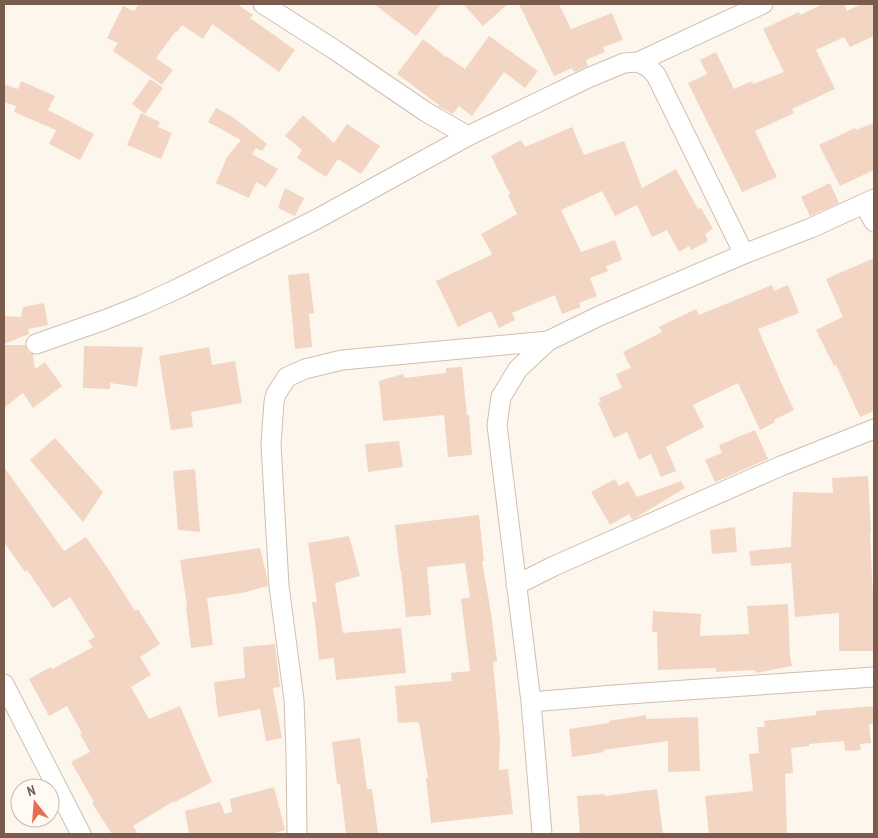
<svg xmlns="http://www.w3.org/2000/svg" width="878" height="838" font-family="'PT Sans Narrow',sans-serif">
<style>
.building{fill:#f3d5c3}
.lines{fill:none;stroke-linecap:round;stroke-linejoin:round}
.street-casing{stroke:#d1beb0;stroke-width:21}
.street{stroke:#fff;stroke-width:19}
</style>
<rect width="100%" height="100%" fill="#fdf6ec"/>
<path class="building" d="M139,4h98l16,11 -3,3 45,32 -16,22 -67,-48 -9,15 -21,-14 -5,7 -1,-1 -20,27 17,12 -11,15 -49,-34 5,-8 -11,-5 16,-32 11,5z
M374,4h67l-25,32z
M463,4h45l-25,22z
M519,4h40l12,25 41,-16 11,27 -20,7 2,5 -19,8 2,6 -14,6 -2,-4 -18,8z
M823,4h21l3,7 15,-7h12v32l-24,11 -6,-10 -28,13 19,39 -43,20 2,4 -39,18 22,46 -35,15 -54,-109 19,-9 -7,-14 16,-8 18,37 18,-8 1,3 31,-12 -21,-43 36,-17 1,3z
M489,36l49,35 -13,17 -21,-16 -32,44 -13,-10 -6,8 -15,-8 1,-1 -42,-31 26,-35 23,18v-1l19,13z
M150,79l13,9 -18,26 -13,-10z
M21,81l34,15 -7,14 46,24 -14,26 -31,-16 7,-14 -42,-18 2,-6 -12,-4v-18l14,5z
M216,108l18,10 33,26 -5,7 -6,-3 -4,6 26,15 -12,18 -10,-5 -7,16 -33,-15 11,-26 14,-17 -33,-18z
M141,113l19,9 -2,5 14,6 -11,26 -34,-14z
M303,115l31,28 13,-19 33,22 -19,28 -23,-15 -12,18 -29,-19 5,-8 -17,-14z
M874,123v47l-34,16 -21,-41 36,-17 1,2z
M572,127l12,28 40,-14 18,47 34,-19 22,40 3,-1 12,21 -8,5 3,7 -17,9 -2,-4 -10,6 -12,-22 -15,7 -15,-32 -22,11 -13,-25 -41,19 20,42 34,-12 7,20 -16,6 2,5 -18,7 7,18 -18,7 2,4 -19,7 -7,-19 -43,18 3,7 -16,8 -8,-17 -33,16 -22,-46 55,-26 1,-1 -11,-20 36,-20 -9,-19 2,-1 -19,-38 30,-16 4,7z
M830,183l9,20 -29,13 -9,-19z
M285,188l19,10 -9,18 -17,-8z
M874,258v153l-14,6 -24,-52 -2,1 -18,-36 27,-13 -17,-38z
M309,273l5,40 -5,1 3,33 -17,2 -7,-74z
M772,285l2,6 14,-6 11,28 -41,16 23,53 13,28 -20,10 1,2 -15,8 -22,-47 -45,22 11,22 -38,20 10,24 -15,6 -10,-23 -12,6 -12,-28 -13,6 -16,-35 3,-1 -2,-4 23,-10 -6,-14 15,-6 -8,-16 39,-20 -3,-5 37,-18 3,6z
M44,303l4,22 -20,4 1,5 -25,10v-28l17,1 2,-10z
M4,345h21l3,7 5,2 2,15 10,-7 17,24 -29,22 -10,-15 -19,15z
M84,346l59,1 -6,40 -27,-4v6l-27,-1z
M209,347l3,18 23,-4 7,42 -51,9 2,15 -22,3 -12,-74z
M462,367l5,48h2l3,40 -24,2 -4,-42 -61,6 -4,-40 24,-7 2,4 41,-5v-5z
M755,430l13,29 -53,23 -10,-22 17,-7 -3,-8z
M55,438l48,54 -20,30 -53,-62z
M399,441l4,26 -35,5 -3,-28z
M4,467l60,84 22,-14 23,33 26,41 3,-2 22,35 -20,13 11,18 -20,12 18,32 31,-13 32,76 -37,20 -1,-1 -41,25 5,8h-26l-20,-31 2,-1 -23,-40 19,-10 -10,-18 2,-1 -15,-27 -18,10 -20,-37 22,-12 1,2 41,-22 -5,-6 7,-4 -25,-40 -17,11 -26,-38 -2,2 -21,-30z
M195,469l5,63 -22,-2 -5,-59z
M868,476l3,57h-1l3,64h1v54h-35v-38l-44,4 -4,-54 -40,3 -2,-15 42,-4 2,-55 40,1 -1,-15z
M615,479l4,7 9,-5 9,16 44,-16 4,7 -51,31h-2l-3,-5 -19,11 -19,-33z
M479,515l5,46h-2l9,52 6,48 -4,1 7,77 -1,31 9,-1 5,45 -82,9 -5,-45h2l-9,-55h-1v-1l-20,1 -3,-37 57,-5 -1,-8 19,-2 -9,-72 9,-2 -5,-34 -38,4 4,48 -25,2 -5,-47h-1l-5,-45z
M735,527l2,25 -25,2 -2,-24z
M349,536l11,40 -25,7 8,50 58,-5 5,45 -70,7 -2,-22 -15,2 -4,-38 -3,-20h5l-9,-59z
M260,548l7,29 1,9 -26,7 -35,5 6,47 -22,3 -5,-41 1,-1 -7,-46z
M788,604l2,52 2,10 -36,7 -1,-3 -39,2v-4l-58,2 -1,-38h-5l1,-21 48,3 -1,22 49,-2 -2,-28z
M275,644l5,43 -7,1 9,50 -16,3 -6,-32 -42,8 -4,-35 31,-4 -2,-31z
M874,706v18h-5l2,19 -11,1 1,6 -16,1 -1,-10 -35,3v2l-18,2 2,25 -8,1 2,60h-78l-4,-38 48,-5 -4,-37 10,-1 -2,-26h8l-1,-6 52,-6v-4z
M646,715v4l52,-2 2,54 -32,1v-31l-65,9 1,2 -32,5 -3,-28 40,-6v-2z
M360,738l7,51h5l6,45h-32l-6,-50h-3l-5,-42z
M274,787l11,43 -14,4h-82l-4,-23 35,-9 5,12 7,-2 -2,-13z
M657,789l6,45h-83l-3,-38 28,-2v2z"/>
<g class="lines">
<g class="street-casing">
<path id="street" d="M263,4l72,46 91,62 42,24
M638,62l125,-58
M864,204l10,18
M36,344l71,-25 35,-14 37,-17 138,-69 151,-83 120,-58 36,-15 14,-1 10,5 8,8 88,179
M516,585l38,-19 227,-100 93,-37
M4,684l77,150
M531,702l83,-7 260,-18
M297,834l-1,-81 -2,-53 -15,-114 -8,-142 3,-42 2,-8 11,-17 18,-8 37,-9 206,-19
M542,834l-11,-132 -34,-277 4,-28 17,-28 30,-28 51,-25 145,-62 67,-26 63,-29"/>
</g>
<use href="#street" class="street"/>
</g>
<rect width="878" height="838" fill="none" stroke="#7a5c4d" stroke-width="10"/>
<g transform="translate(35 803) rotate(343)"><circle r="24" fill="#fffaf3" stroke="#cabbb1"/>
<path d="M0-4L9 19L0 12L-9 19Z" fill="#e76f51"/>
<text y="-8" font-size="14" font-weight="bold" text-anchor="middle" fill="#7a5c4d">N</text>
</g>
</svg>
